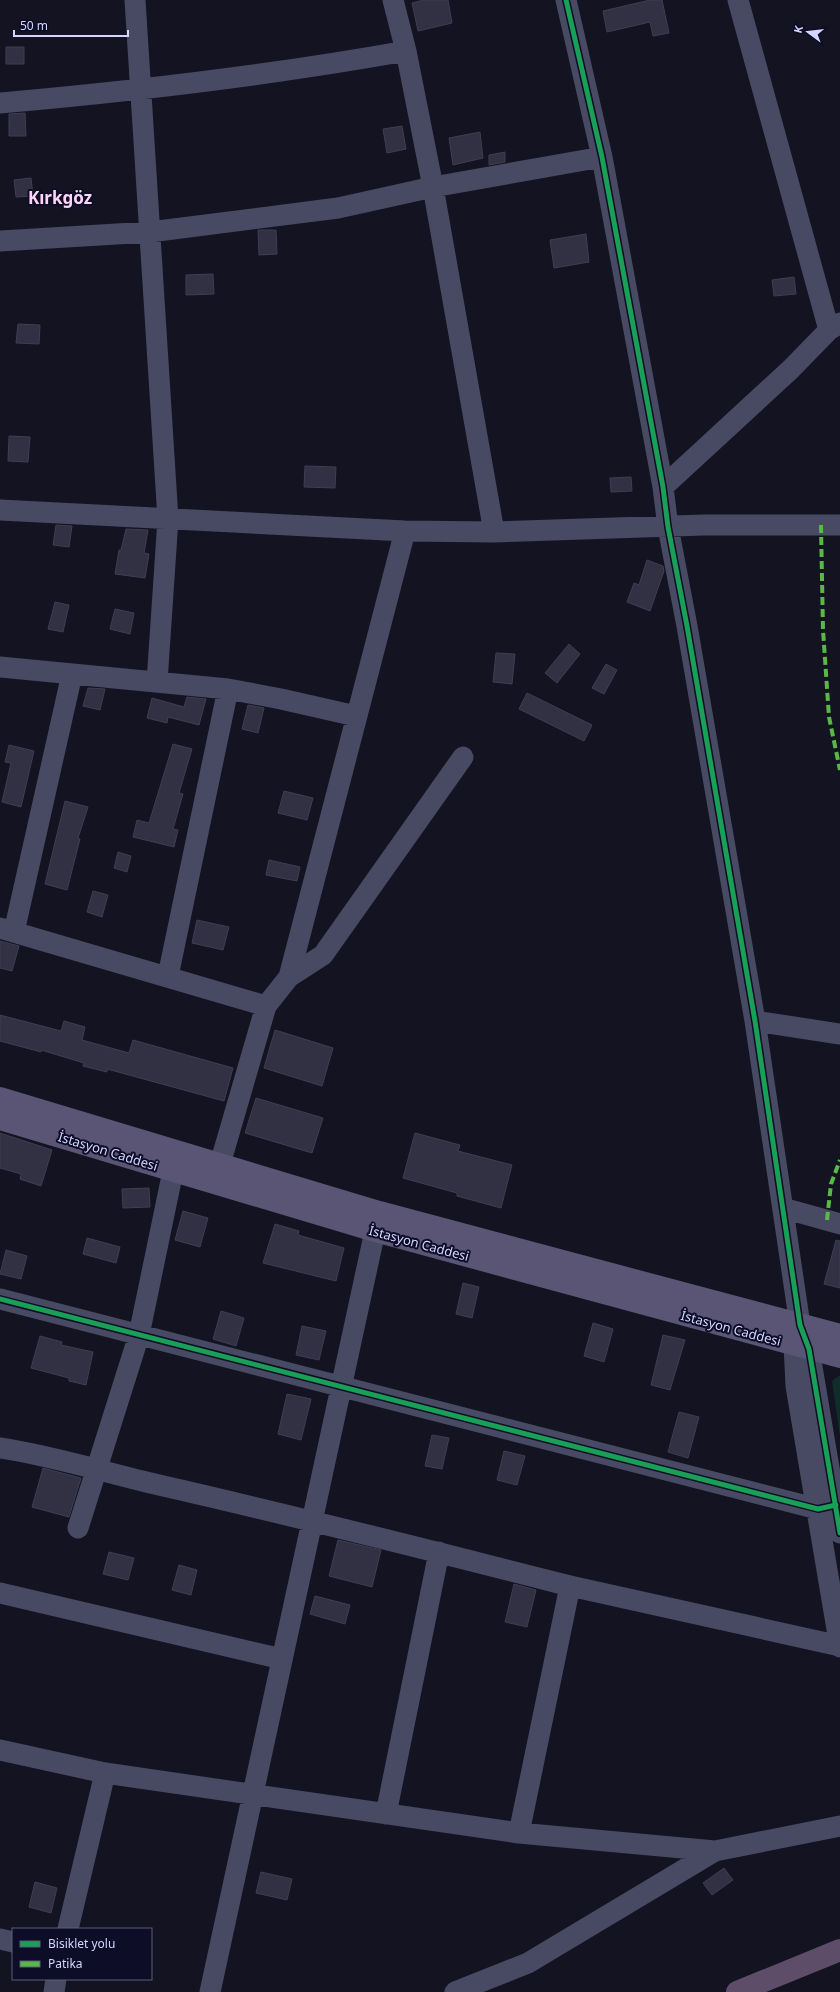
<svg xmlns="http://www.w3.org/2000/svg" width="840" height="1992" font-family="'Noto Sans',sans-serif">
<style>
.green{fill:#102d29}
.building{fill:#313143;stroke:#3e3e55}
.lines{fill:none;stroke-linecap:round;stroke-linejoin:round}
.minor{stroke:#474a62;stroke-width:21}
.major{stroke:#5a5475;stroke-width:22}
.highway{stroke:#5d4d68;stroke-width:22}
.quiet{stroke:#58b947;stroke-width:4;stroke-dasharray:8 4;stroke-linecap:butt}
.cycleway-casing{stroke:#0d0d27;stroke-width:8}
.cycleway{stroke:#1a9f57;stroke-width:5}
.labels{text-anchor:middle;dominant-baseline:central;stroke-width:4;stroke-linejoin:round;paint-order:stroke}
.street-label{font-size:13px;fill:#d3d6ff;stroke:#0d0d27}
.district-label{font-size:17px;font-weight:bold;fill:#ffd5f7;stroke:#0d0d27}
</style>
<rect width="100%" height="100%" fill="#131321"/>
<path class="green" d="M840,1375v62l-8,-56z"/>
<path class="building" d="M424,0h24l4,23 -34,8 -6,-28z
M650,0h12l7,33 -16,3 -3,-14 -43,10 -4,-21z
M6,47h18v17h-18z
M25,113l1,23h-17v-22z
M402,126l4,23 -19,4 -4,-24z
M480,132l3,26 -30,7 -4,-27z
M505,152v10l-16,3v-10z
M31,178l2,18 -17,1 -2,-17z
M258,230h18l1,24 -18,1z
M586,234l3,28 -35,6 -4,-28z
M213,274l1,20 -28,1v-20z
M794,277l2,17 -22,2 -2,-16z
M18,324l22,1 -1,19 -23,-1z
M9,436l21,1 -2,25 -20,-1z
M305,466l31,1 -1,21 -31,-1z
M631,477l1,14 -21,1 -1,-14z
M56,525l16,1 -3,21 -16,-2z
M126,529l22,1 -4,23 5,1 -4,24 -30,-4 4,-24h2z
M647,560l16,6 1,5 -14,40 -23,-9 7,-19 5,2z
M55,602l14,3 -6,27 -15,-3z
M115,609l19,4 -4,21 -20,-5z
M569,644l11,10 -23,29 -12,-10z
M496,653l19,1 -3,30 -19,-2z
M606,664l11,6 -13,24 -12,-6z
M88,688l17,1 -5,21 -17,-4z
M527,693l65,32 -8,16 -65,-32z
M187,697l19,2 -7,26 -31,-8 -1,6 -20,-5 5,-20 32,9z
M248,705l16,3 -6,25 -16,-4z
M173,744l19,5 -13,44 4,1 -10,35 5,1 -4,17 -41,-10 4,-17 12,3z
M9,745l25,6 -13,56 -19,-5 9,-39 -6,-1z
M284,791l29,7 -6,22 -29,-7z
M65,801l23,6 -10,31 2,1 -13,51 -22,-6z
M118,852l13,4 -4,16 -13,-4z
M269,860l31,7 -3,14 -31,-6z
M93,891l15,4 -6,22 -15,-5z
M197,920l32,7 -6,23 -31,-7z
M0,941l19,5 -7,25 -12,-3z
M0,1015l61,16 3,-10 21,6 -3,13 47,13 4,-13 100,28 -9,33 -117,-32v3l-24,-6 1,-3 -43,-13v2l-41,-11z
M275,1030l58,18 -11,38 -58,-18z
M256,1098l67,20 -11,35 -67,-20z
M0,1133l52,17 -11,36 -21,-7 1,-5 -21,-6z
M415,1133l45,12 -2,6 54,14 -11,43 -44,-12v-3l-54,-15z
M149,1188l1,19 -27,1 -1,-19z
M183,1211l25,7 -8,29 -25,-7z
M275,1224l24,7 -1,4 46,13 -8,33 -73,-18z
M87,1238l33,9 -4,16 -33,-9z
M836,1240l4,1v47l-16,-4z
M6,1250l21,6 -6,23 -21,-5z
M463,1283l16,4 -7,31 -16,-4z
M221,1311l23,7 -8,28 -23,-7z
M593,1323l20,6 -9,33 -20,-6z
M302,1326l24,5 -7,29 -23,-5z
M663,1335l22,5 -15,50 -19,-5z
M40,1336l22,6 -1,3 32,7 -7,33 -17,-4v-3l-38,-10z
M287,1394l24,5 -10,41 -23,-6z
M679,1412l20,5 -11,41 -20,-6z
M432,1435l17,3 -7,31 -17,-3z
M504,1451l21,5 -8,29 -20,-5z
M43,1468l38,10 -12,39 -37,-10z
M338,1540l43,10 -9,37 -43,-11z
M109,1552l25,6 -6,22 -25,-6z
M179,1565l18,5 -6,25 -19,-5z
M514,1584l22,6 -9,37 -22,-5z
M315,1596l35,9 -5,19 -35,-10z
M724,1868l9,12 -21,15 -9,-12z
M261,1872l31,7 -5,21 -31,-7z
M35,1882l22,6 -6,25 -22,-6z"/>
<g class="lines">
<path class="minor" d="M135,0l33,519 -11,163
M393,0l13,51 27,136 61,345
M566,0l36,157 61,330 5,40 19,99 68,395 45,304 9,24 31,184
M738,0l91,330
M0,103c136,-12 272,-28 406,-52
M0,241l150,-9 188,-24 95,-21 169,-30
M663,487l128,-118 38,-39 11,-7
M0,510l405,21 89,1 210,-7h136
M0,667l228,22 53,10 75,17
M0,928l266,78 -46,158
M14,932l58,-258
M168,976l60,-287
M289,977l116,-446
M266,1006l23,-29 34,-22 140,-198
M755,1021l85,13
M783,1208l57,16
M0,1299l818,210 18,-4
M799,1329l-5,16 2,41 44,261
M0,1448c54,8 106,25 159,37 137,31 274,66 411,101l-51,247
M78,1528l61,-193 34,-164
M570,1586l270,60
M0,1593l282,66
M0,1750l105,23 414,60 196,18 125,-25
M386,1814l53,-262
M68,1929l37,-156
M0,1939l13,3
M54,1992l2,-13
M210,1992l165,-761
M455,1992l73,-29 187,-112"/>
<path class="major" d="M0,1098l379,114 461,123
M0,1119l375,112 465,126"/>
<path class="highway" d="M737,1992l103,-42"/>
<path class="quiet" d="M821,525l2,105 6,87 11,53
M827,1220l4,-36 9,-24"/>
<g class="cycleway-casing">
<path id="cycleway" d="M566,0l36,157 61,330 5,40 19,99 68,395 45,304 9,24 31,184
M0,1299l818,210 18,-4"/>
</g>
<use href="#cycleway" class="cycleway"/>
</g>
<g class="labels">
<g class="street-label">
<text transform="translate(108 1151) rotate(17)">İstasyon Caddesi</text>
<text transform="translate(419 1243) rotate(15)">İstasyon Caddesi</text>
<text transform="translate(731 1328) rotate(15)">İstasyon Caddesi</text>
</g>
<g class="district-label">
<text x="60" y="197">Kırkgöz</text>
</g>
</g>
<rect x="12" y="1928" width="140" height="52" fill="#0d0d27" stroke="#5c5d7d"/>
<rect x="20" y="1941" width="20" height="6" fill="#1a9f57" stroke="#5c5d7d"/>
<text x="48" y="1948" font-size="12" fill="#d3d6ff">Bisiklet yolu</text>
<rect x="20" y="1961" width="20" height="6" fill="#58b947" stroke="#5c5d7d"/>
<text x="48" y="1968" font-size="12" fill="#d3d6ff">Patika</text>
<g transform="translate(808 32) rotate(285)" stroke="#0d0d27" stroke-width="3" paint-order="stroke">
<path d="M0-3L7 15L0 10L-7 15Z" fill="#d3d6ff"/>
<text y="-6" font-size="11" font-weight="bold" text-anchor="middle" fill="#d3d6ff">K</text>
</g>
<path d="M14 30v6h114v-6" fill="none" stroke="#d3d6ff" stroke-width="2"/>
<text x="20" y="30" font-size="12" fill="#d3d6ff" stroke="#0d0d27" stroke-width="3" paint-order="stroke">50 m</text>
</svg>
